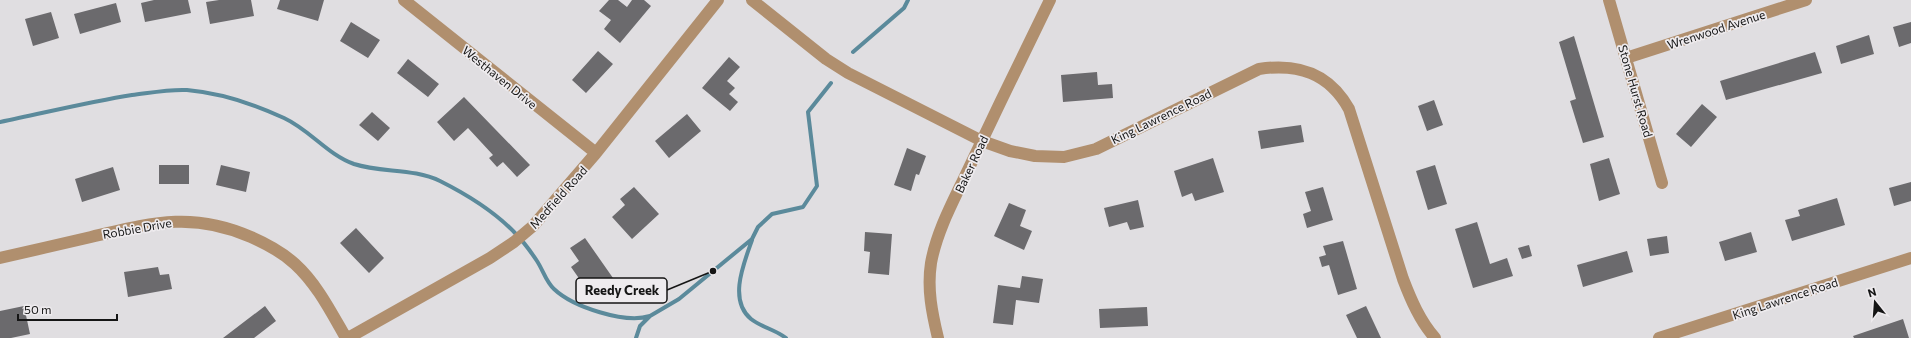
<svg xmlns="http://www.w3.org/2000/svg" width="1911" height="338" font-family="Commissioner,sans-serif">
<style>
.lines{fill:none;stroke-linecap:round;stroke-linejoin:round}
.stream{stroke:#5b8a9b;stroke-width:4}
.building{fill:#6b6a6d}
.street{stroke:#b08f6e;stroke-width:12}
.labels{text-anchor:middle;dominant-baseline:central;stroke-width:3.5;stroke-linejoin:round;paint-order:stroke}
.street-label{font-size:12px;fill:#151515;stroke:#eeebee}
.leader{fill:none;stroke:#151515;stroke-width:1.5}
.callout-dot{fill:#151515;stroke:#eeebee;stroke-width:1.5}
.callout{fill:#eeebee;stroke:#151515;stroke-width:1.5}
.callout-label{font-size:13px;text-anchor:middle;font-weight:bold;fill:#151515}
</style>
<rect width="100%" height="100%" fill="#e0dee1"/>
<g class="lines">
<path class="stream" d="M853,52l51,-44 4,-8
M0,122c44,-9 88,-20 132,-27 17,-2 37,-6 55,-5 33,3 67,14 97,28 26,12 44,37 70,46 28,9 59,4 86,17 26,13 55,31 75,52 8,8 16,19 22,28 6,9 9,21 17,28 19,18 71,35 96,27
M752,240c-8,23 -24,60 -1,79 10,8 25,11 35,19
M636,338l4,-12 10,-10 29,-17 73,-60 6,-12 14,-13 31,-7 14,-21 -9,-74 23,-29"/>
</g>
<path class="building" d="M154,0h34l3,13 -46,9 -4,-19z
M219,0h32l3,16 -44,8 -4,-22z
M280,0h44l-6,21 -41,-12z
M609,0h9l9,7 5,-7h12l7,6 -31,37 -16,-14 7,-9 -12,-9z
M116,3l5,19 -41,12 -6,-20z
M51,12l8,26 -26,8 -8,-27z
M351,22l29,18 -12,18 -28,-17z
M1911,22v21l-12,4 -6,-20z
M1869,35l5,19 -33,10 -5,-18z
M1574,36l30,101 -21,6 -13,-42 6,-2 -17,-57z
M598,51l15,13 -27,29 -14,-13z
M1815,52l7,21 -96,27 -6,-19z
M729,57l11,10 -13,14 8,7 -6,6 9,8 -8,9 -28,-23z
M408,59l31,25 -11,13 -31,-24z
M1097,72l1,13 14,-1 1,14 -50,4 -2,-27z
M464,97l66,68 -13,12 -14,-15 -6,5 -8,-9 4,-3 -25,-27 -14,13 -17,-19z
M1434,100l9,25 -16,6 -9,-25z
M1702,104l15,13 -26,30 -15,-13z
M372,112l18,16 -12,13 -19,-16z
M687,114l14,17 -32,27 -14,-17z
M1301,125l3,17 -43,7 -3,-18z
M907,148l19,8 -7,19 -3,-1 -5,17 -17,-6z
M1213,158l11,34 -29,9 -3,-8 -10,4 -8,-26z
M1609,158l11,36 -21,7 -9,-37z
M159,165h30v19h-30z
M221,165l29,7 -4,20 -30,-7z
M1435,165l12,39 -19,6 -12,-39z
M113,167l7,23 -38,12 -7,-23z
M1911,182v19l-17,5 -5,-18z
M634,187l25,27 -27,25 -20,-22 13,-12 -5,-6z
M1323,187l10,33 -26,8 -4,-14 8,-3 -6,-19z
M1837,198l8,27 -53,16 -7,-21 15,-4 -2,-6z
M1138,200l6,27 -14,3 -3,-8 -18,5 -5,-19z
M1009,203l17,7 -6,16 12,5 -8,19 -30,-14z
M1477,222l13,42 17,-6 6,18 -40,12 -18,-59z
M356,228l28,30 -15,15 -29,-30z
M865,232l27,2 -3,41 -21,-2 2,-21 -6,-1z
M1751,232l6,20 -32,9 -6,-19z
M1667,236l2,17 -19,3 -3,-17z
M585,238l28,40 -23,16 -19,-27 8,-6 -9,-13z
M1343,241l14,48 -19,6 -9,-30 -7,2 -3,-10 7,-2 -3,-9z
M1529,245l3,11 -10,3 -4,-11z
M1627,251l6,21 -50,15 -6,-22z
M158,267l2,8 9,-1 3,15 -44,8 -4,-25z
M1022,276l21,3 -4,24 -23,-3 -3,25 -20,-2 5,-38 22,3z
M24,306l6,28 -19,4h-11v-27z
M265,306l11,15 -22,17h-31z
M1366,306l15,32h-24l-11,-23z
M1147,307l1,19 -48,2 -1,-19z
M1903,319l6,19h-55l-1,-2z"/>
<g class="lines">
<path class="street" d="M404,0l192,153
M752,0l74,59 22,14 134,68 28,10 25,5 29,1 32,-8 163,-80c39,-6 70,4 90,40l54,170c8,21 17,42 32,59
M1609,0l53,183
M1626,58l180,-58
M0,258c30,-7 61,-14 91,-21 60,-14 101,-26 160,0 16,7 31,15 44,27 22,20 36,48 51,74
M348,338l142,-80 24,-16 19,-16 63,-73 122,-153
M938,338c-6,-25 -11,-49 -7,-75 6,-33 23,-63 37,-93 27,-57 54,-113 82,-170
M1659,338l252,-80"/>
</g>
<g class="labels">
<g class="street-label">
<text transform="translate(1716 29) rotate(-18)">Wrenwood Avenue</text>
<text transform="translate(500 77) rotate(39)">Westhaven Drive</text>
<text transform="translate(1636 91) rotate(74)">Stone Hurst Road</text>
<text transform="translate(1161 116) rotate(-26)">King Lawrence Road</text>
<text transform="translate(971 164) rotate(-65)">Baker Road</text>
<text transform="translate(558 197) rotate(-48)">Medfield Road</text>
<text transform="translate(137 228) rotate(-10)">Robbie Drive</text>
<text transform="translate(1785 298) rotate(-18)">King Lawrence Road</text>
</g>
</g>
<path class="leader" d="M713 271L667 290"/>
<circle class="callout-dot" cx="713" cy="271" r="4"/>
<rect class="callout" x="576" y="278" width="91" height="25" rx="4"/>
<g class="callout-label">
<text x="622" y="295">Reedy Creek</text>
</g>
<g transform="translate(1875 302) rotate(343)" stroke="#eeebee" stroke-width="3" paint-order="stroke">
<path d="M0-3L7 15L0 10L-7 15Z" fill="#151515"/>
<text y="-6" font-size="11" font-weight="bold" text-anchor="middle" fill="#151515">N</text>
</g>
<path d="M18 314v6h99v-6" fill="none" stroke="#151515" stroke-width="2"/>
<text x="24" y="314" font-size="12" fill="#151515" stroke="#eeebee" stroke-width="3" paint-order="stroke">50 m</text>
</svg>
